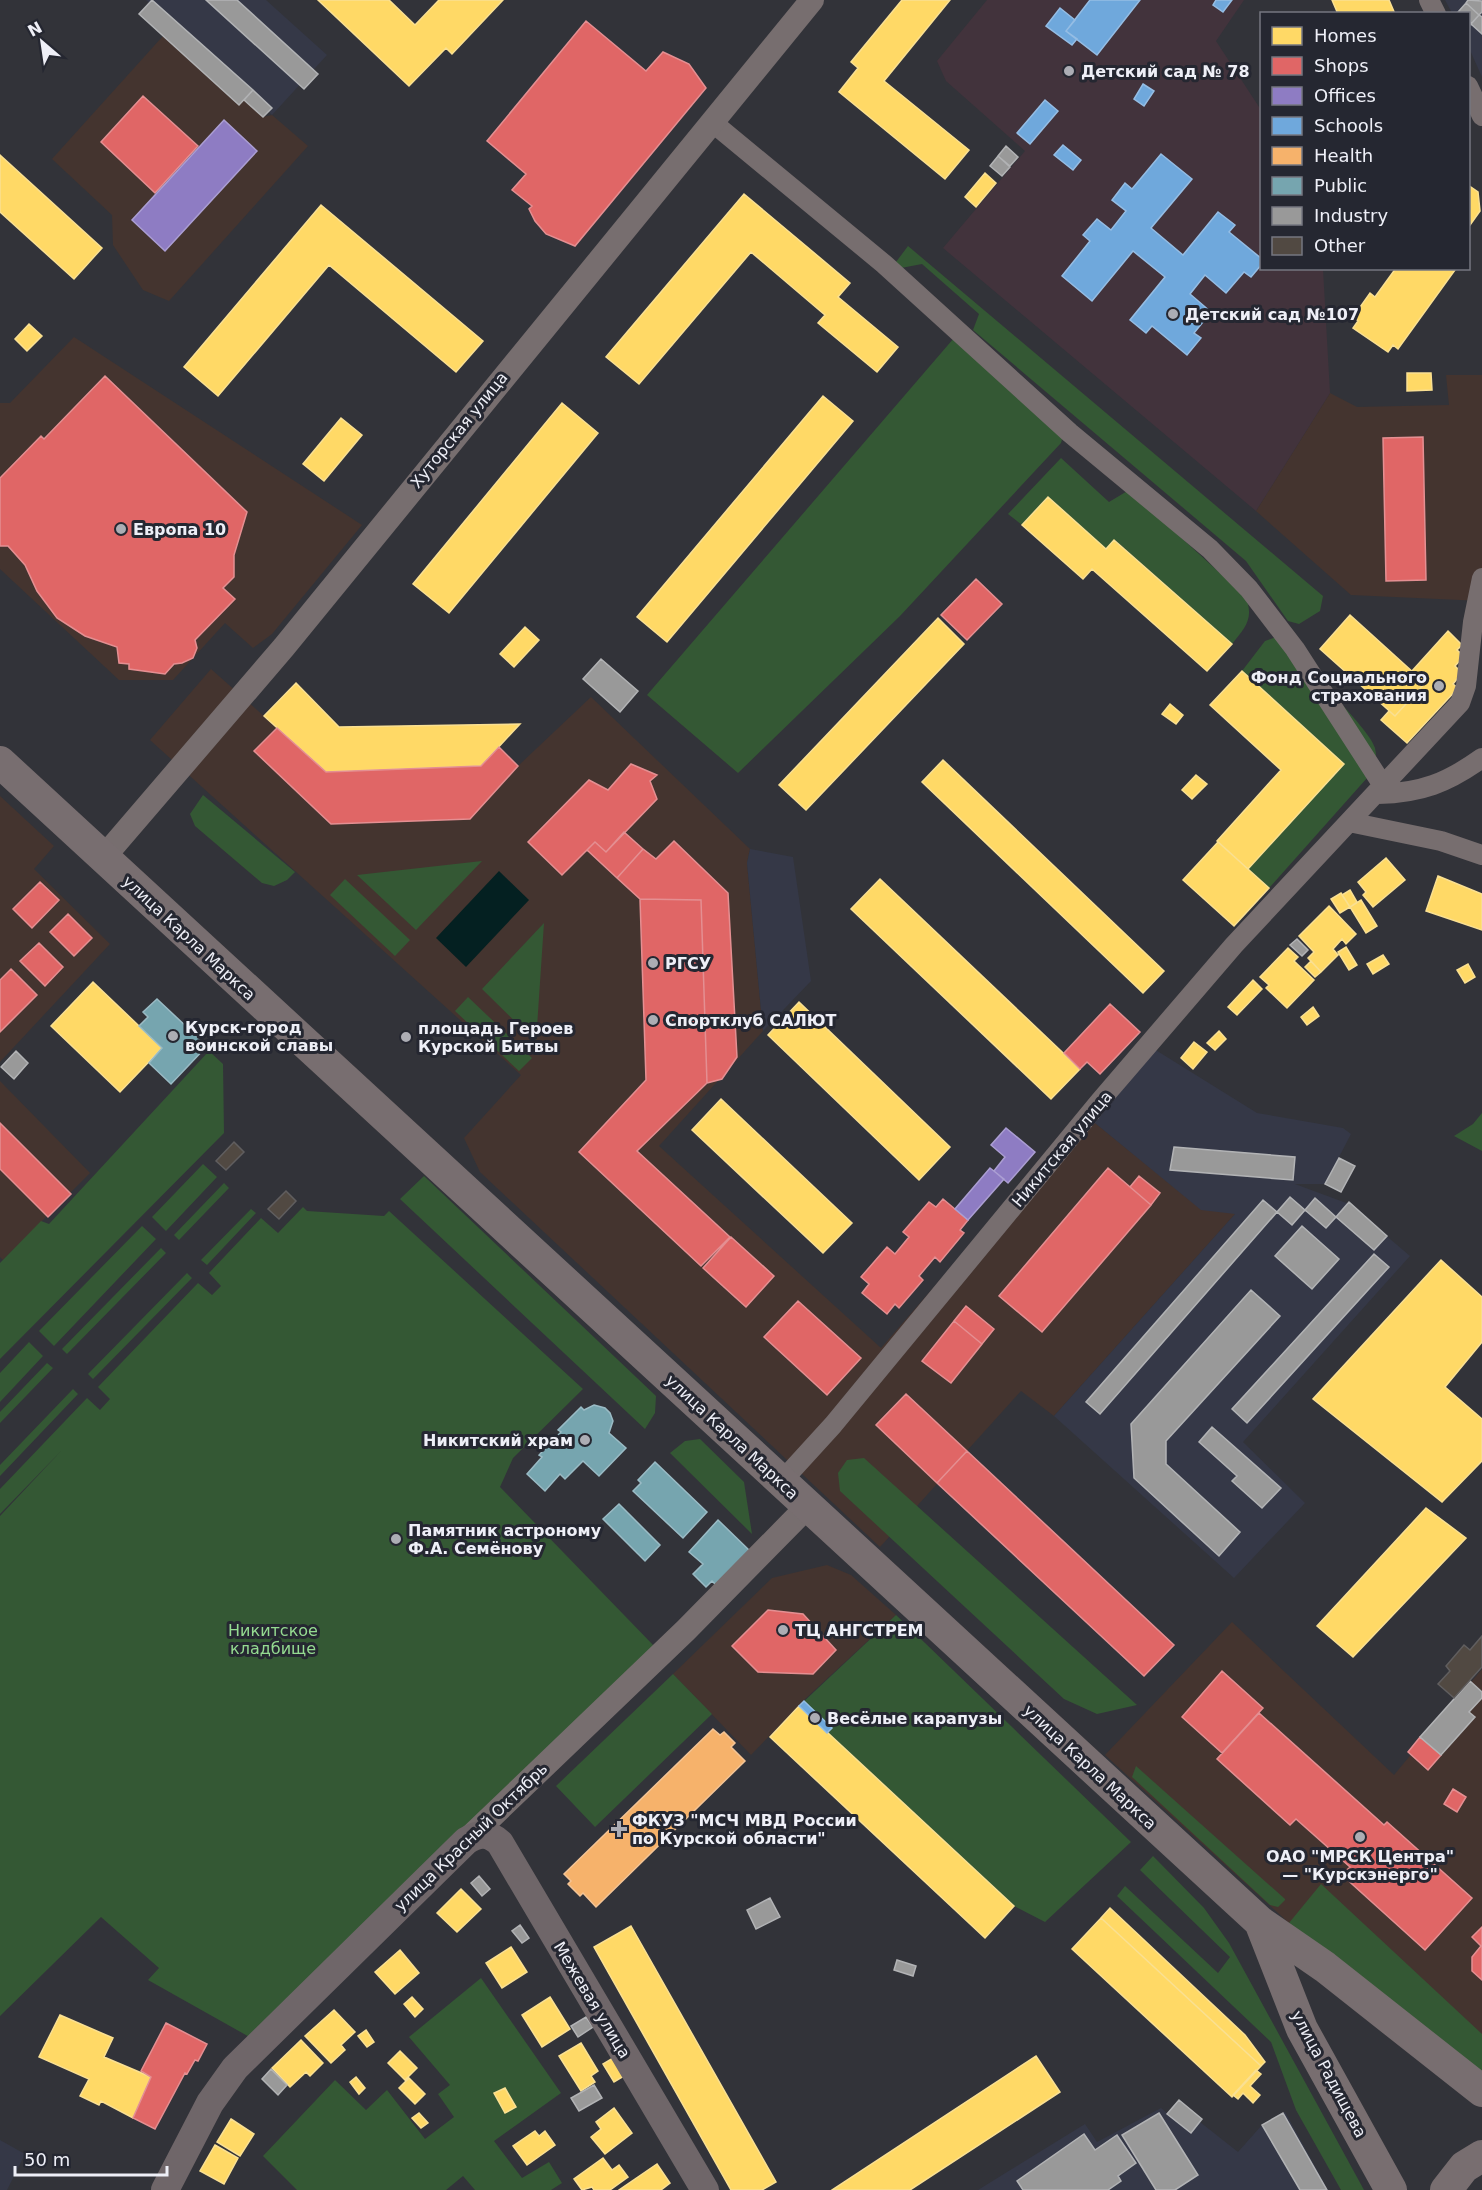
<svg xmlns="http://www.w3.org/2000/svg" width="1482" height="2190" font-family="'DejaVu Sans',sans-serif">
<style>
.commercial{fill:#44342f}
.built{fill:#353847}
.education{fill:#42333c}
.green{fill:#345834}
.water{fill:#042021}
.homes{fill:#ffd966;stroke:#fae092;stroke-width:1.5}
.shops{fill:#e06666;stroke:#e48f92;stroke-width:1.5}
.offices{fill:#8e7cc3;stroke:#ab9ed3;stroke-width:1.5}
.schools{fill:#6fa8dc;stroke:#95bde4;stroke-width:1.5}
.health{fill:#f6b26b;stroke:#f4c495;stroke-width:1.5}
.public{fill:#76a5af;stroke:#9abbc5;stroke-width:1.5}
.industry{fill:#999;stroke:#b2b3b5;stroke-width:1.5}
.building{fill:#514942;stroke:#605e5f;stroke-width:1.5}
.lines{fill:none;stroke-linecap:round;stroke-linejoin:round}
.minor{stroke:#776e6f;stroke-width:20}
.tertiary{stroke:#776e6f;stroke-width:24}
.secondary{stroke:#6f6669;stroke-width:28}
.primary{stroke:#786e70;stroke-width:32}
.poi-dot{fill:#acadb4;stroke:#252731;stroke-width:2}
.labels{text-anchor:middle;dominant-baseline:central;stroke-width:6;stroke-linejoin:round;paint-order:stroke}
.poi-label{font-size:16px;font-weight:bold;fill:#eeeff7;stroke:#252731;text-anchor:start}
.street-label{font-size:16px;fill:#eeeff7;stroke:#252731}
.park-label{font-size:16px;fill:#95db91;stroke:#252731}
</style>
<rect width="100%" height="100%" fill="#323339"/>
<path class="commercial" d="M163,36l76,69 5,-5 19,17 9,-2 36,31 -139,155 -26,-11 -30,-45 -1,-30 -60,-56z
M74,337l288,188 -90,109 -19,14 -28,-25 -52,57h-54l-119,-111v-166h10z
M1446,375h36v226l-131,-6 -95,-84 74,-118 27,14 92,-2z
M211,669l116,103 154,-6 18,-19 19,19 73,-69 159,152 -3,14 16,168 -104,115 222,202 203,-234 117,95 35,4 -182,203 -33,-25 -141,156 -400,-375 -16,-34 57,-63 -371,-335z
M0,796l54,50 -20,23 76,75 -110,118z
M0,1081l90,92 -87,87 -3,-3z
M827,1565l24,10 45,40 -92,85 -53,55 -78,-81 99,-96z
M1232,1622l162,153 88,-106v386l-193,-132 -184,-168z"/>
<path class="built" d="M146,0h120l61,55 -55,60z
M1445,0h37v77l-13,-29 -1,-34 -16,-1z
M750,849l43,8 18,124 -48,50 -16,-168z
M1146,1044l111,69 86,15 8,6 -26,50h-30l54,20 61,52 -167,186 62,61 -71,75 -180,-162 181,-202 -34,-4 -117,-96z
M1179,2100l23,19 -2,3 38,30 24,-27 23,-13 43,78h-350l107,-66 12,18 64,-34 7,6z
M0,2140l25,14 -18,36h-7z"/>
<path class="education" d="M987,0h257l-28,41 45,69 1,158 61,1 7,124 -74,118 -313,-263 82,-97 -79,-70 -9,-20z"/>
<path class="green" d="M908,246l415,350 -3,15 -21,13 -11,-3 -42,-60 -273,-231 6,-16 -57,-50 -21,4 -5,-6z
M954,338l109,98 -2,7 -161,173 -162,157 -91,-78z
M1061,458l48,44 20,-12 116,106c10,22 0,32 -13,48l-117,-104 -9,9 -58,-52 -26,28 -14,-11z
M1276,637c18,19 94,91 99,111 3,13 -1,19 -8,30l-98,110 -21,-19 96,-105 -102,-93 23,-30z
M203,795l92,77 -8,8 -13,6 -12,-3 -67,-57 -5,-12z
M482,861l-66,69 -59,-55z
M345,879l65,61 -15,16 -65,-61z
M544,923l-8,119 -54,-53z
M468,997l64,61 -13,13 -64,-60z
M209,1051l14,13 1,69 -224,226v-96l41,-42 8,3z
M1482,1113v38l-28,-15 19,-12z
M203,1164l14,13 -51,54 -14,-14z
M424,1176l232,220 -1,17 -10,16 -245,-230z
M224,1183l5,5 -50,52 -5,-5z
M303,1207l4,4 77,5 5,-5 194,178 -70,69 -13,29 155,160 -402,392 -105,-59 11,-12 -58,-51 -101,99v-500l62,-66 -62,64v-25l87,-91 13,12 10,-11 -12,-12 100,-104 14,12 9,-9 -12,-13 52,-55 17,15z
M251,1209l5,4 -49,52 -6,-5z
M142,1226l14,13 -102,107 -15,-15z
M161,1248l5,5 -99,101 -5,-5z
M187,1273l5,5 -99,101 -5,-5z
M29,1342l14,14 -43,46v-29z
M47,1363l6,5 -53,55v-11z
M73,1389l5,5 -78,82v-11z
M700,1439l44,43 8,52 -82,-81 15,-12z
M864,1458l273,247 -40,9 -33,-15 -224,-208 -2,-18 9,-13z
M896,1615l235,227 -86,80 -31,-16 -215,-200z
M673,1674l39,40 -117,113 -39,-41z
M1136,1766l149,133v1l-7,7 -8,-2 -138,-128z
M1153,1856l51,52 25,35 135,247h-23l-45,-80 -25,-68 -154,-146 8,-10 93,87 12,-16 -90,-87z
M1321,1884l161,150v40l-193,-151z
M481,1978l80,115 -67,48 28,37 27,-16 13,21 -11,7h-76l-12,-14 -17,14h-149l-34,-34 72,-76 31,30 21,-20 38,49 29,-22 -16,-23 12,-9 -41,-48z"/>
<path class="water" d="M499,871l30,29 -63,67 -30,-29z"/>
<path class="homes" d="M318,0h71l26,25 24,-25h64l-51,54 -6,-6 -37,38z
M902,0h48l-66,81 85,69 -24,29 -106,-87 19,-24 -7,-6z
M1332,0h57l6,14h-57z
M0,155l102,93 -28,31 -74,-67z
M985,173l11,10 -20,24 -11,-10z
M1468,185l10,7 2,19 -12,17z
M744,194l106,89 -12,14 60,50 -21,25 -59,-49 7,-8 -74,-63 -112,132 -33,-27z
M321,205l162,136 -27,31 -127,-107 -111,131 -34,-29z
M1396,268l59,2 -57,79 -5,-4 -5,7 -35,-24 5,-7 -5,-4 17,-24 5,4z
M29,324l13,12 -15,15 -12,-12z
M1407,373h24l1,17 -25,1z
M823,396l30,25 -186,221 -30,-25z
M562,403l36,30 -149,180 -36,-29z
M341,418l21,17 -38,46 -21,-17z
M1048,497l58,52 8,-9 118,104 -25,27 -115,-102 -9,10 -61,-54z
M1350,615l75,68 -30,33 -75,-67z
M938,618l26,26 -158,166 -27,-25z
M525,627l14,13 -25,27 -14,-13z
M1448,631l14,14 -5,5 7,6 -9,10 7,7 -9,11 5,4 -51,55 -26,-23 8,-9 6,5 30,-33 -13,-12z
M1242,671l102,93 -96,105 -31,-28 64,-71 -71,-65z
M296,683l43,44 181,-3 -39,42 -155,6 -62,-56z
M1170,704l13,11 -7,9 -14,-10z
M943,760l221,211 -21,22 -221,-211z
M1196,775l11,9 -15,15 -10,-9z
M1218,842l51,46 -35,38 -51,-46z
M1386,858l19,22 -32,27 -10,-12 3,-3 -8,-10z
M1438,876l44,18v36l-56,-19z
M880,879l200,190 -29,30 -200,-190z
M1350,890l7,12 -7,5 -8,-12z
M1341,893l9,14 -10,6 -9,-14z
M1361,900l16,26 -11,7 -16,-26z
M1329,906l27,28 -10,10 -4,-5 -9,10 5,6 -17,17 -13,-14 6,-6 -15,-16z
M1346,947l11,18 -8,5 -11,-18z
M1288,948l10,9 -4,4 20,19 -27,28 -21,-20 3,-3 -9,-8z
M1383,955l6,9 -16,10 -6,-10z
M1311,961l10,11 -6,5 -10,-10z
M1468,964l7,13 -10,6 -8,-13z
M1253,980l9,9 -25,26 -9,-8z
M93,982l69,66 -42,44 -69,-66z
M799,1002l151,145 -31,33 -151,-145z
M1313,1007l6,9 -12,9 -6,-8z
M1219,1031l7,8 -11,11 -8,-7z
M1194,1042l13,10 -14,17 -12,-11z
M721,1099l131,124 -29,30 -131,-123z
M1441,1260l41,37v45l-37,45 37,32v42l-40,41 -129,-103z
M1426,1508l40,30 -113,119 -36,-31z
M799,1706l215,200 -29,32 -215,-201z
M461,1889l20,20 -24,23 -20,-19z
M1110,1908l135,127 20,27 -4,4 -160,-148z
M1101,1918l160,148 -29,31 -160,-148z
M631,1926l145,256 -14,8h-31l-137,-243z
M511,1947l16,25 -25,16 -16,-25z
M400,1950l19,23 -24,21 -20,-22z
M412,1997l11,12 -8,8 -11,-13z
M550,1997l20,32 -28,18 -20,-32z
M334,2010l21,22 -14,13 4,5 -14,13 -26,-27z
M60,2015l53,23 -9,19 47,20 -18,41 -32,-17 -2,4 -19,-9 9,-17 -50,-22z
M366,2030l8,12 -7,5 -9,-11z
M301,2040l22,23 -13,13 -4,-4 -16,15 -18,-19z
M581,2043l17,28 -7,5 4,6 -14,9 -22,-35z
M400,2051l17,17 -12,12 -17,-17z
M1036,2056l24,36 -150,98h-78z
M613,2058l11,18 -10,6 -11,-18z
M1256,2070l5,4 -11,12 10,9 -7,8 -10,-10 -5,6 -5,-4z
M356,2077l9,11 -6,6 -9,-12z
M409,2078l16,16 -10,10 -16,-16z
M505,2088l11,19 -11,6 -11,-20z
M614,2108l18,25 -27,21 -14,-17 10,-8 -5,-7z
M419,2113l9,10 -7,5 -9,-10z
M231,2119l23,15 -14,22 -23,-14z
M535,2131l4,5 6,-5 10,14 -28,20 -14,-19z
M215,2145l23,13 -14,26 -24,-13z
M603,2158l9,12 7,-5 9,12 -18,13h-16l-2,-3 -10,3 -8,-11z
M657,2164l13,19 -9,7h-42z"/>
<path class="shops" d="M586,21l60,50 17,-19 26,12 17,24 -131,158 -29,-12 -11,-13 -6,-12 3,-3 -20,-16 14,-16 -39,-33z
M143,96l55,50 -43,47 -54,-51z
M105,376l142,136 -13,43v22l-11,11 12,11 -40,41 2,8 -4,10 -11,5 -8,1 -9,10 -36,-5v-5l-10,-1 -2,-16 -32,-11 -28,-18 -20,-27 -12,-26 -17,-19h-8v-68l41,-42 3,3z
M1423,437l3,143 -40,1 -3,-143z
M976,579l26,25 -35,36 -26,-25z
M277,728l49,44 155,-6 18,-19 19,19 -48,53 -139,5 -77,-73z
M631,764l26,11 -7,6 7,18 -51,53 -11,-10 -33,33 -34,-33 61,-62 19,10z
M624,832l19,17 -26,29 -30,-28 8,-8 11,10z
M674,841l54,52 9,164 -15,22 -15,4 -6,-183 -61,-1 -23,-21 26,-29 13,10z
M40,882l19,18 -27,28 -19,-19z
M640,899l61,1 6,183 -70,68 93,86 -29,29 -122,-114 67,-72z
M68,914l24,24 -18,18 -24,-24z
M39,943l24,24 -18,19 -25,-25z
M11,969l26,26 -37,37v-52z
M1110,1004l30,28 -40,42 -13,-12 -7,7 -16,-16z
M0,1123l71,71 -23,23 -48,-48z
M1108,1168l43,37 -109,127 -43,-36z
M1139,1176l21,17 -9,12 -21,-18z
M943,1199l25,21 -8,10 4,3 -24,29 -5,-5 -16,19 4,4 -24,28 -4,-4 -8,10 -25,-21 7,-9 -8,-7 26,-30 8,7 14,-17 -6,-5 26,-30 7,5z
M731,1237l43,39 -28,31 -43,-39z
M798,1301l63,57 -34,37 -63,-58z
M966,1306l28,23 -12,15 -28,-23z
M954,1321l28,23 -31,39 -29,-22z
M906,1394l61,57 -30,32 -61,-58z
M967,1451l207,194 -30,31 -207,-193z
M768,1610l35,4 33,36 -23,24 -55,-2 -26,-26z
M1222,1671l41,37 -41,45 -40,-36z
M1259,1713l125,112 3,-3 85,76 -47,52 -83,-75 8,-8 -54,-48 -6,6 -73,-66z
M1420,1737l21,18 -13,15 -20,-18z
M1453,1789l13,8 -9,15 -13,-8z
M1482,1927v53l-10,-9v-14l9,-11 -9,-9z
M166,2023l41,21 -9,17 -3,-1 -8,14 -2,-1 -30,56 -22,-11 18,-41 -10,-6z"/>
<path class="offices" d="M224,120l33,31 -92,100 -33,-31z
M1006,1128l29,24 -27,31 -14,-12 11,-14 -14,-12z
M990,1168l14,11 -36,41 -13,-11z"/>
<path class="schools" d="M1090,0h50l-43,55 -31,-24z
M1216,0h16l-9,12 -10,-7z
M1060,8l15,12 -9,11 11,8 -5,6 -26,-19z
M1143,84l11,7 -10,15 -10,-7z
M1045,100l13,11 -28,33 -13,-11z
M1063,145l18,15 -8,10 -19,-15z
M1161,154l31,25 -41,49 32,27 35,-43 17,13 -6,7 33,27v5l-11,13 -7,-5 -18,21 -21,-18 -15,19 21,18 -17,21 7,5 -14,17 -35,-29 -6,7 -16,-13 35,-43 -32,-26 -41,50 -30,-25 28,-35 -7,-6 14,-16 14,11 15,-19 -14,-11 13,-17 7,6z
M804,1701l28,27 -5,5 -28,-27z"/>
<path class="health" d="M713,1729l7,6 4,-3 11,11 -4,4 14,14 -149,146 -13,-14 -3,3 -12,-12 3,-3 -7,-7z"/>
<path class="public" d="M157,999l50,47 -36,38 -22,-21 13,-15 -23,-22 9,-9 -5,-5z
M594,1405l11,3 5,5 3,8 -4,12 17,15 -27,28 -16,-15 -18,18 -5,-5 -15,17 -18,-17 15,-17 -3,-2 22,-23 -3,-2 23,-23 3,3z
M655,1462l52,50 -24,26 -50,-47 8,-8 -3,-3z
M619,1504l41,41 -15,16 -42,-42z
M718,1520l33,32 -33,35 -6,-6 -6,6 -13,-13 10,-10 -14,-12z"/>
<path class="industry" d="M152,0l101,90 -14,15 -100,-91z
M206,0h31l81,74 -14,15z
M1468,0l14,1v11l-3,3 -13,-12z
M1466,3l13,12 -8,9 -3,-10 -10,-2z
M1479,15l3,2v17l-11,-10z
M253,90l19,18 -9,9 -19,-17z
M1006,146l12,11 -8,9 -12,-10z
M998,156l12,11 -8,9 -12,-10z
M601,659l37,32 -18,21 -37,-33z
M1297,939l11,11 -6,6 -12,-11z
M16,1051l12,12 -14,16 -13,-12z
M1174,1147l121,10 -2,23 -123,-10z
M1339,1158l16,8 -14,26 -16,-8z
M1290,1197l15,13 -13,15 -15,-13z
M1315,1198l21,19 -10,11 -21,-18z
M1263,1200l14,12 -177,202 -14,-12z
M1349,1202l38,34 -13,14 -38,-33z
M1302,1226l37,33 -27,30 -37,-33z
M1374,1254l15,13 -142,156 -15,-14z
M1251,1290l29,26 -114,125v23l74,68 -21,24 -85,-78 -3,-54z
M1212,1427l69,61 -19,20 -30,-27 5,-5 -38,-34z
M1470,1681l12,11v6l-13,14 6,5 -34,38 -21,-18z
M479,1876l11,13 -8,7 -11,-13z
M770,1898l10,19 -24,12 -9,-19z
M520,1925l9,13 -7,5 -10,-12z
M897,1960l19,6 -3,10 -19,-6z
M586,2017l7,10 -15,10 -7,-11z
M271,2069l16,16 -9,10 -16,-16z
M594,2085l8,13 -23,13 -8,-13z
M1179,2100l23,19 -11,14 -24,-19z
M1159,2113l39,62 -23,15h-19l-34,-55z
M1283,2113l44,77h-27l-38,-65z
M1084,2134l11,16 22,-15 19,28 -18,13 3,5 -13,9h-85l-6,-9z"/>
<path class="building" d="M234,1142l10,10 -18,18 -10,-9z
M286,1191l10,10 -17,18 -11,-10z
M1482,1636v31l-28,31 -16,-14 12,-13 -4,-5 18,-21 6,5z"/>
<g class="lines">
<path class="minor" d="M1429,0l7,14
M1468,86l14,30
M712,122l172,142 186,169 140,116 39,40 46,60 89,138
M1378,794c43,-1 69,-11 104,-36
M1349,822l92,19 41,14
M781,1482l52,-57 267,-324 134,-156 226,-242 6,-17 7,-64 9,-44"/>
<path class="tertiary" d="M103,858l181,-211 528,-647
M466,1841l220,-211 121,-123"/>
<path class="secondary" d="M165,2190l45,-87 25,-35 231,-227c13,-8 22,-9 34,2l205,347"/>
<path class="primary" d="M0,762l1260,1160 65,45 157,124
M1260,1922l42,107 89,161
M1446,2190l18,-23 18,-11"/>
</g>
<g class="poi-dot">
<circle cx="1069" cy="71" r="6"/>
<circle cx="1173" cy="314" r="6"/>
<circle cx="121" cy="529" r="6"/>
<circle cx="1439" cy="686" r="6"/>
<circle cx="653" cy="963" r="6"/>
<circle cx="653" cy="1020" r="6"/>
<circle cx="173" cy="1036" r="6"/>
<circle cx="406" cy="1037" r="6"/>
<circle cx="585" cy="1440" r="6"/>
<circle cx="396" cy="1539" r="6"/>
<circle cx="783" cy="1630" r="6"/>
<circle cx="815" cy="1718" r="6"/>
<path d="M616 1820h6v6h6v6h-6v6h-6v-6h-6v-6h6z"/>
<circle cx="1360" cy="1837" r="6"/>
</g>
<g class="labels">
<g class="poi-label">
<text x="1081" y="71">Детский сад № 78</text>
<text x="1185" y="314">Детский сад №107</text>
<text x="133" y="529">Европа 10</text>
<text x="1427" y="677" text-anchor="end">Фонд Социального<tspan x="1427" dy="18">страхования</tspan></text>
<text x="665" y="963">РГСУ</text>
<text x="665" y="1020">Спортклуб САЛЮТ</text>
<text x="185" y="1027">Курск-город<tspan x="185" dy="18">воинской славы</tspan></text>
<text x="418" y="1028">площадь Героев<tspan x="418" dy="18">Курской Битвы</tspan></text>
<text x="573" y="1440" text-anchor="end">Никитский храм</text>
<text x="408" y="1530">Памятник астроному<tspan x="408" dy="18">Ф.А. Семёнову</tspan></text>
<text x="795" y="1630">ТЦ АНГСТРЕМ</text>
<text x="827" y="1718">Весёлые карапузы</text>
<text x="632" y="1820">ФКУЗ "МСЧ МВД России<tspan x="632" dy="18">по Курской области"</tspan></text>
<text x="1360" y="1856" text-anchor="middle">ОАО "МРСК Центра"<tspan x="1360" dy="18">— "Курскэнерго"</tspan></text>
</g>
<g class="street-label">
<text transform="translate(459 430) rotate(-51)">Хуторская улица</text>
<text transform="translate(189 938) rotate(43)">улица Карла Маркса</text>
<text transform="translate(1062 1149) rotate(-50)">Никитская улица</text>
<text transform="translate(732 1437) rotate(43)">улица Карла Маркса</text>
<text transform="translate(1090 1767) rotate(43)">улица Карла Маркса</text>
<text transform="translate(471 1837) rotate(-44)">улица Красный Октябрь</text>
<text transform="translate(592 2000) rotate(59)">Межевая улица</text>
<text transform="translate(1329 2074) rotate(62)">улица Радищева</text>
</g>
<g class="park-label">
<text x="273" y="1630">Никитское<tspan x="273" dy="18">кладбище</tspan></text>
</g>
</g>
<rect x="1260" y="12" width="210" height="258" fill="#252731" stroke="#757780" stroke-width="1.5"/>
<rect x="1272" y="27" width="30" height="18" fill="#ffd966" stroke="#757780" stroke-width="1.5"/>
<text x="1314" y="42" font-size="18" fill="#eeeff7">Homes</text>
<rect x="1272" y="57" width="30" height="18" fill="#e06666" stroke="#757780" stroke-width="1.5"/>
<text x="1314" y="72" font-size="18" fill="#eeeff7">Shops</text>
<rect x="1272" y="87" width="30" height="18" fill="#8e7cc3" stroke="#757780" stroke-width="1.5"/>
<text x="1314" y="102" font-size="18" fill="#eeeff7">Offices</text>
<rect x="1272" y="117" width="30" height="18" fill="#6fa8dc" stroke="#757780" stroke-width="1.5"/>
<text x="1314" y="132" font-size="18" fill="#eeeff7">Schools</text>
<rect x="1272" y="147" width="30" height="18" fill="#f6b26b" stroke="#757780" stroke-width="1.5"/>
<text x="1314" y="162" font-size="18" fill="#eeeff7">Health</text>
<rect x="1272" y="177" width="30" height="18" fill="#76a5af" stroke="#757780" stroke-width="1.5"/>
<text x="1314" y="192" font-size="18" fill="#eeeff7">Public</text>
<rect x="1272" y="207" width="30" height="18" fill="#999999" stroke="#757780" stroke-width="1.5"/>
<text x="1314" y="222" font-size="18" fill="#eeeff7">Industry</text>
<rect x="1272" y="237" width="30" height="18" fill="#514942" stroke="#757780" stroke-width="1.5"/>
<text x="1314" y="252" font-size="18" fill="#eeeff7">Other</text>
<g transform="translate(42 42) rotate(331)" stroke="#252731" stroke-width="4.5" paint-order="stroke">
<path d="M0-4.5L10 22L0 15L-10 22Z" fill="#eeeff7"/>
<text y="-9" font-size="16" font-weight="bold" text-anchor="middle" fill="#eeeff7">N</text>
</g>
<path d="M15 2166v9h152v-9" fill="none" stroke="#eeeff7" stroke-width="3"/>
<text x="24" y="2166" font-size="18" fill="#eeeff7" stroke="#252731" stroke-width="4.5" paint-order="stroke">50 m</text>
</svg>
